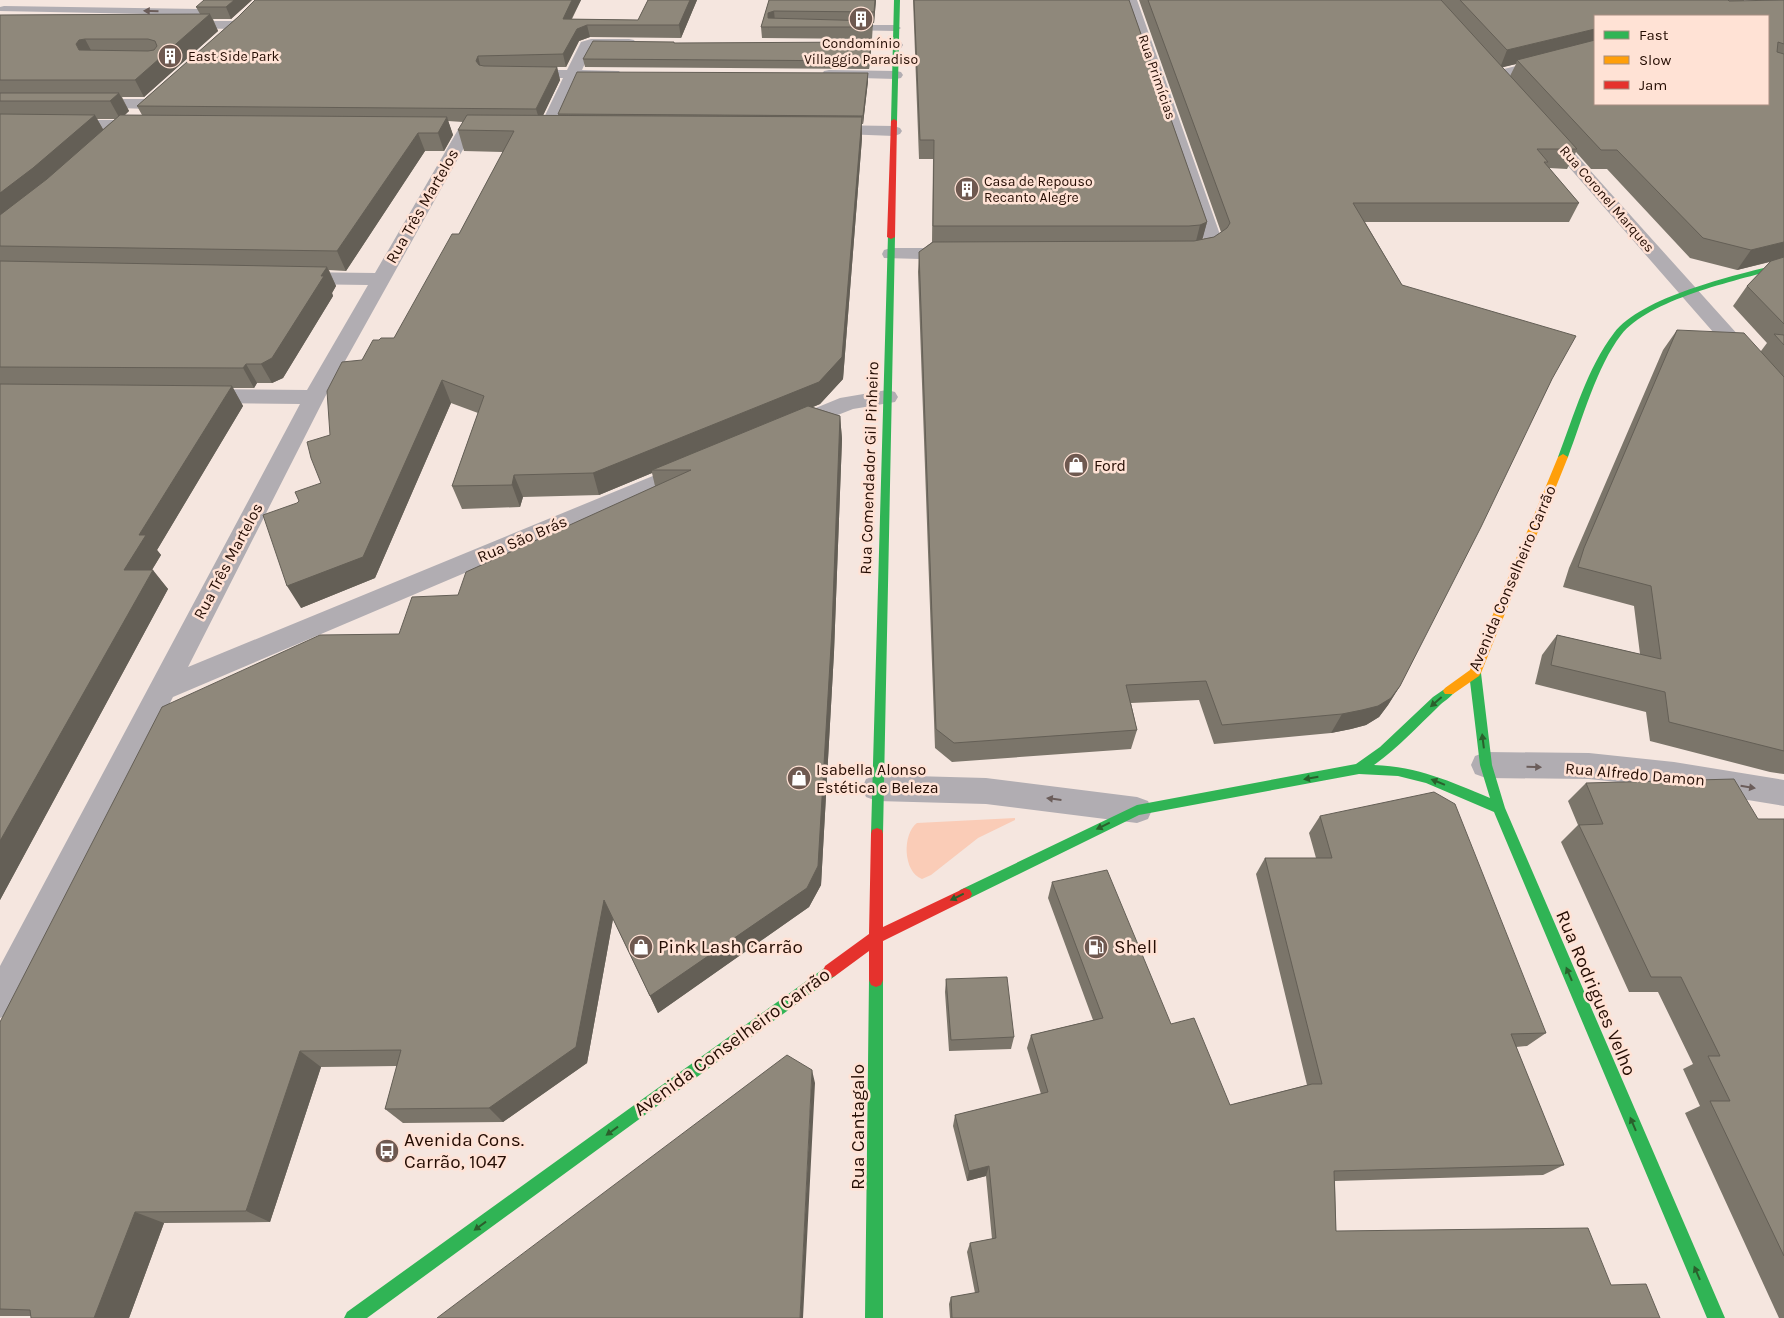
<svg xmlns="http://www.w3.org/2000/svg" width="1784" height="1318" font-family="Karla,sans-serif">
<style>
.green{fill:#faccb7}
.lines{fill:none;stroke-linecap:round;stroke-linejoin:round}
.lane{fill:#b1adb2;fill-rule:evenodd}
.street{fill:#b1adb2;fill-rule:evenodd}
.fast{fill:#30b455;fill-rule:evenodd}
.slow{fill:#ff9f0a;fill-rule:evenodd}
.jam{fill:#e5322d;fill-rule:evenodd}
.wall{fill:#7b756a;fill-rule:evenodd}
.shaded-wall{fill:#645f56}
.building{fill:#8f887b;stroke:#645f56;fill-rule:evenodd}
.oneway{fill:#6b5d5a}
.oneway2{fill:#2a602c}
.labels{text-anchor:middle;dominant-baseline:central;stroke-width:5;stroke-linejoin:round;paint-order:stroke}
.far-poi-label{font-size:14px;fill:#250d03;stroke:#ffe2d5;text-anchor:start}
.far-street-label{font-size:14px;fill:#250d03;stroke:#ffe2d5}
.street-label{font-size:16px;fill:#250d03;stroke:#ffe2d5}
.poi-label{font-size:16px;fill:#250d03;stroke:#ffe2d5;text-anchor:start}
.near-poi-label{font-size:19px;fill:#250d03;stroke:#ffe2d5;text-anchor:start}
.near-street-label{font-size:19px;fill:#250d03;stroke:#ffe2d5}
</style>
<rect width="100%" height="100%" fill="#f5e6df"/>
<path class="green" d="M1015,818v2l-37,18 -47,37 -9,4c-19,-7 -20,-45 -5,-56z"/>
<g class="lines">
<path class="lane" d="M4,6l196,3 5,3 -5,3 -200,-4v-4z
M845,25h51l5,3 -5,3 -55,-1 -1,-2 1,-2z"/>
<path class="street" d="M1123,0h14l86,243 -7,11 -31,6 -7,-2 -2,-4 2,-4 25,-5 2,-2z
M178,21h59l7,4 -7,4 -64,-1 -2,-3z
M591,39h38l5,1 2,3 -2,3 -5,1 -37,1 -10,22 37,1 2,3 -2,3 -5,1h-36l-23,50 -2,3h-12l-2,-3 24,-50h-41l-5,-1 -2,-3 2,-3 5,-1h45l14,-28z
M835,41h61l5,1 2,3 -2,3 -5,1 -66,-1 -2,-3 2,-3z
M1595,46v8l-98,25 -5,-1 -2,-3 2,-3z
M829,70l67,1 5,1 2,3 -2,3 -5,1 -72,-2 -2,-3 2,-3z
M89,99h61l5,2 3,3 -3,3 -5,2 -66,-2 -3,-3 3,-3z
M0,120h146l6,2 2,3 -2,3 -6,2h-146z
M467,123l6,2 2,3 -150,269 -137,270 494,-203 8,-3 8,3 4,5 -4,5 -525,223 -161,316 -12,5v-52l300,-562 -99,-1 -8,-2 -3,-5 3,-5 8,-2 106,1 61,-105 -73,-1 -7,-2 -3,-4 3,-4 7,-2 80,1 84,-145 2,-3z
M824,125l70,1 6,2 2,3 -2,3 -6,2 -76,-3 -2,-3 2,-3z
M1546,126l6,2 232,258v20l-8,-2 -236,-270 -2,-3 2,-3z
M891,248h66l7,2 2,4 -2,4 -7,2 -73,-2 -2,-4 2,-4z
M887,390l8,2 3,5 -3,5 -42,7 -61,24 -8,-2 -3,-5 3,-5 56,-23z
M1486,752l103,1 85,9 110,18v26l-110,-18 -85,-9 -103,-1 -11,-4 -4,-9 4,-9z
M877,775l109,3 151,19 11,4 4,9 -4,9 -11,4 -151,-19 -109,-3 -11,-4 -4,-9 4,-9z"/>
<path class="fast" d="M894,0h6l-3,121 -3,2 -3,-2z
M888,235l7,2 -12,597 -1,4 -5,2 -5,-2 -1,-4z
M1784,263v4c-45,13 -134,31 -163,68 -24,31 -39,85 -53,122l-2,2h-6l-2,-2c16,-41 29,-89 56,-124 28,-37 125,-59 170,-70z
M1475,669l4,1 2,3 11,92 13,43 220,510h-18l-213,-506 -68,-29 -28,-7 -39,-2 -220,41 -169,83 -5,2 -5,-2 -2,-4 2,-4 177,-85 219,-41 24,-17 53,-50 16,-11 4,2 2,3c-4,7 -12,10 -17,16 -21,20 -40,41 -64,58 45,2 75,16 116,33l-10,-33 -11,-92 2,-3z
M830,964l5,2 2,5 -2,5 -468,342h-23l3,-6z
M876,973l5,2 2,5v338h-18l4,-338 2,-5z"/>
<path class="slow" d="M1563,454l5,3 -87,216 -2,3 -26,18h-8l-2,-3 2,-3 25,-18 88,-213z"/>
<path class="jam" d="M894,119l3,2 -2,116 -4,2 -4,-2 4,-116z
M877,828l5,2 1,4v93l82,-39 5,2 2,4 -2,4 -87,43v39l-2,5 -5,2 -5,-2 -2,-5v-29l-34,25 -5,2 -5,-2 -2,-5 2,-5 44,-32 2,-100 1,-4z"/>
</g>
<path class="wall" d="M252,0l-21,19h-18l5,12 -74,66h-22l7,14 -4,4h17l-5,-9 101,-89 17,-17h326l-9,19 66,1 10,-20h49l-16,38 -91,-1 -11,4 -13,26h-9l3,13 -17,35h15v-1l310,-41v8l-5,43h-1v14l-19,241 -23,25 -7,3 27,9 2,23 -8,213 -13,233 -12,22 -151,106 -45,-94 -26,144 -84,59 -100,1 -18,-14 12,-43 -76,1 -51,155 -106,1 -35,95h-98v-2h-31v-294l399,-388 59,-39 197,-109 -3,-13 -53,22 -76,2 -3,10 -58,2 -10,-23 26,-73 -27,-10 -76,175 -74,30 -4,-105 24,-20 9,-48 32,-75 17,-20 15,-2 65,-104 44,-82 -39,-1 -6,-21 5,-8 -15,-1 5,14 -9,16h-19l-79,120 -17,-1 7,16 -4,7 1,3 -50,82 -11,5h-15l-3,5h-21l10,18 -86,144 4,5 -9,15 16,19 -168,311v-885l200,-1 -4,-7zM97,119h18l-12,10z
M769,0h107l-2,23h-1l-1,16 -110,-1 -1,-11z
M913,0h216l78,222 -5,17 12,-2 7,-5 -82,-232h605v1l40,-1v774l-14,-2 -120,-31 -4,-29 -111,-28 7,-29 15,-20 83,19 -6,-48 -71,-19 6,-19 94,-218 14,-20 84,21 6,-8 -34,-37 14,-20 23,-24 -33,8 -47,-12 -83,-89h-16l-15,-17 -9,17 -18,-1 30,35 -10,19h-204l37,63 150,94 -152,307 -12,19 -9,12 -13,8 -15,4 -20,4 -117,11 -15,-44 -68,3 6,27 -6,19 -179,13 -17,-14 -17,-476 1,-20 13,-10 1,-83h-14zM1595,16h173l-173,88zM1516,64l-6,12 -8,-9z
M674,43l197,7 -2,19 -284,-2 -2,-8z
M1586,783l172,36h26v499h-5l-94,-205 15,-7 -17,-37 10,-5 -35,-72h-29l-68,-150 17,-17 -10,-24z
M1320,816l226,217 -19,13 -11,1 48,118 -21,10 -208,6 1,50 275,54 49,33h-710l-1,-14 2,-7 24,-4 -8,-41 3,-9 22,-4 -6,-63 -19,5 -14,-55 2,-11 86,-21 -14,-46 4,-13 62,-15 -45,-122 4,-16 119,142 59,81 77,-20 -51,-211 9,-16h51l-7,-25z
M946,979l68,58 -3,12 -62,2 -4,-59z"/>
<path class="shaded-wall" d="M234,0h18l-21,19 -5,-12z
M572,0h9l-16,31 -2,-12z
M690,0h7l-16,38 -2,-13z
M875,0h1l-2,23v-11z
M774,11l1,11 -6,2v6l-1,-17z
M210,14l8,17 -74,66 -9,-17z
M587,25l3,12 -11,4 -13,26 -3,-13 14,-25z
M1595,29v16l-78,15 -1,4 -16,4 7,-18z
M85,39l9,17 -9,5 -9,-17 3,-4z
M871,42v8l-2,19v-8z
M478,56l3,13 -5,-8z
M557,67l3,13 -20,42 -4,-13z
M868,73v8l-5,43v-8z
M119,93l10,18 -9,8 -10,-18z
M95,115l10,18 -105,89v-29z
M447,117l6,18 -9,16 -6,-18z
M862,117v21l-19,241 -23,25 -160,66h-8v3l-53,22 -6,-22z
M418,133l7,18 -79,120 -9,-20z
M1207,222l-5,19 -7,4 5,-20z
M1784,242v16l-47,12 14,-20z
M327,267l9,19 -4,7 1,3 -50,82 -11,5 -11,-19z
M246,364l11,19 -3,5 -11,-20z
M442,380l9,23 -76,175 -74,30 -14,-22z
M232,386l11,20 -86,144 4,5 -21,34 -16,-19 15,-35z
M840,416l2,23 -8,213 -13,233 -12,22 -151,106 -8,-17z
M514,475l9,22 -3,10 -8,-22z
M153,570l15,19 -168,311v-59z
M1400,686l-12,19 -9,12 -13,8 -15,4 -20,4 11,-19z
M604,900l9,19 -26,144 -84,59 -14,-14z
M300,1051l21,16 -51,155 -24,-11z
M812,1070l3,13 -12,235h-3z
M989,1166l-3,10 -19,5 2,-10z
M135,1212l29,11 -35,95h-35z"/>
<path class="building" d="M204,0h30l-8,7h-30z
M255,0h317l-9,19 75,1 10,-20h42l-11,25h-92l-10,4 -14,25 -85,2 -2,5 3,4 5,1 73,1 -21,42 -399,-3 101,-89z
M769,0h106l-1,12 -100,-1 -6,2v5l105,3 -1,6h-111z
M914,0h215l78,222 -7,3 -11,1h-256l1,-86h-14z
M1148,0h293l136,149h-40l11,13h-4l35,41h-226l49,82 174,51 -24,43 -71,148 -81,159 -9,12 -13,8 -16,4 -20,4 -120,11 -16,-44 -80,4 11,45 -183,13 -18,-14 -17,-477 14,-10 261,-1 20,-4 13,-9 3,-5z
M1460,0h268l1,1 55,-1v44l-6,-2 -1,10 7,2v188l-33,8 -48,-12 -86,-88h-16l-84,-90 78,-20v64h173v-88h-173v13l-88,21z
M210,14l-75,66h-135v-65zM85,39h63l7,2 2,5 -3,4 -6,1 -69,-1 -3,-6 3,-4z
M593,41l81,1v1l197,-1 -2,19 -286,-2z
M577,72l291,1 -5,43 -305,-2z
M0,93h119l-9,8h-110z
M0,114l95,1 -62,53 -33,25z
M120,115l327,2 -9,16h-20l-81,118 -337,-5v-31l47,-36z
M467,115l395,2 -20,240 -23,25 -226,91 -79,2 -2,10 -60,1 32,-90 -42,-16 -79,177 -76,29 -24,-71 34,-12 2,-2 -4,-9 26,-9 -10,-25 -4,-16 23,-7 -3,-44 15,-29 20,-2 11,-20h6l2,-2h13l58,-104h7l55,-103 -56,-1z
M1784,257v67l-37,-38 24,-25z
M0,261l327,6 -6,9h3l-52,82 -11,6h-15l-3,4 -243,-1z
M1677,330l67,3 40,44v374l-115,-29 -4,-30 -114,-27 6,-30 104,24 -10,-73 -73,-19 6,-19z
M1774,334l10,1v10z
M0,384l232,2 -93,149h7l-22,35h29l-153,271z
M808,406l32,10 -8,213 -14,237 -11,22 -157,108 -46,-96 -28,147 -87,61 -104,1 16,-59 -101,1 -54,160 -111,1 -41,106h-63l-1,-8 -30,-1v-287l162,-315 158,-72 79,-1 13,-37 46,-2 8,-23 225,-102h-39z
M1734,779l24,40h26v437l-74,-155h20l-22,-45h12l-39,-79h-30l-72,-152 24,-1 -17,-41z
M1434,792l21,12 91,229 -35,1 53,131 -230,6 2,60 252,-3 23,57 35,-1 14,34h-708l-1,-21 28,-5 -9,-49 26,-5 -7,-72 -20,5 -14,-56 93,-23 -17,-57 72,-17 -51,-136 55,-12 64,154 23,-6 36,87 82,-21h10l-57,-226h67l-12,-42z
M1007,977l7,60 -63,3 -5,-61z
M787,1055l25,15 -12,248h-363z"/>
<defs><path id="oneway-solid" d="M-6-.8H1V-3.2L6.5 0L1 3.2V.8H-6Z" transform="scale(1.25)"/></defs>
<g class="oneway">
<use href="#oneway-solid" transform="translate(151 11) rotate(-179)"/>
<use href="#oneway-solid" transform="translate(1534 767) rotate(2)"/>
<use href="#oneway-solid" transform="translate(1748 787) rotate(9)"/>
<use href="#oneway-solid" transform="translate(1054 799) rotate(-173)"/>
</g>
<g class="oneway2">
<use href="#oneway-solid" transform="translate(1436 702) rotate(139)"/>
<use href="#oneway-solid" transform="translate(1483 741) rotate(-97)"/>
<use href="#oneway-solid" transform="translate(1311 778) rotate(170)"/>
<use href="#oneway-solid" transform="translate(1438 782) rotate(-158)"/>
<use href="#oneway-solid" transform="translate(1103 826) rotate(154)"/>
<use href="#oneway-solid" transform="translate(957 897) rotate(154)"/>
<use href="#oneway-solid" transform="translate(1569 974) rotate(-113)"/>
<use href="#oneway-solid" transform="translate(1633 1124) rotate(-113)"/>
<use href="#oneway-solid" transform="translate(612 1131) rotate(144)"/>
<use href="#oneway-solid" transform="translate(480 1226) rotate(144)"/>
<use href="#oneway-solid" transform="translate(1697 1273) rotate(-113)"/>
</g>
<defs>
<g id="building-disc" transform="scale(1.25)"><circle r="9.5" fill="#6e5950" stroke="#ffe2d5"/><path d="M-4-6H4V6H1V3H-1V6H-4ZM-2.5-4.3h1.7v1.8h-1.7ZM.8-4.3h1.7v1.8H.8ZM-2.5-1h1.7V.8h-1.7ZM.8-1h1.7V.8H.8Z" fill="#fff"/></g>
<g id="shop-disc" transform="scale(1.25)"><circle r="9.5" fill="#6e5950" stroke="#ffe2d5"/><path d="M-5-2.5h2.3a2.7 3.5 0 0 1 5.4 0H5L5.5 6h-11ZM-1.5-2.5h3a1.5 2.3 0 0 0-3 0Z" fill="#fff"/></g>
<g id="fuel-disc" transform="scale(1.25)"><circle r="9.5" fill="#6e5950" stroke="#ffe2d5"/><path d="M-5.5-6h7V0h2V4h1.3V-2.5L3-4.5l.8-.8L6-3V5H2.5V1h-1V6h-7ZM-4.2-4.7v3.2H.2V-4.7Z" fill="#fff"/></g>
<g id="bus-disc" transform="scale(1.25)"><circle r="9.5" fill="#6e5950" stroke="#ffe2d5"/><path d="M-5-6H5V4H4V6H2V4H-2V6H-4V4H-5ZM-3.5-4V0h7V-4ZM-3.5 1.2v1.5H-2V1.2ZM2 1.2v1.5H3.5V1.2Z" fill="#fff"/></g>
</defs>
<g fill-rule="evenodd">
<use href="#building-disc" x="861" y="19"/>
<use href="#building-disc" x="170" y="56"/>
<use href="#building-disc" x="967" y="189"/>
<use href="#shop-disc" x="1076" y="465"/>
<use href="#shop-disc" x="799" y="778"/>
<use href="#shop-disc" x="641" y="947"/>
<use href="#fuel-disc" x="1096" y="947"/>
<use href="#bus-disc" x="387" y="1151"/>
</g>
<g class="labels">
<g class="far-poi-label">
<text x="861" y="43" text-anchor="middle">Condomínio<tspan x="861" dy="16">Villaggio Paradiso</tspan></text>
<text x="188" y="56">East Side Park</text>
<text x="984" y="181">Casa de Repouso<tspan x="984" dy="16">Recanto Alegre</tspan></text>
</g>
<g class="far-street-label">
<text transform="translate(1157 77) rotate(71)">Rua Primícias</text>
<text transform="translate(1607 199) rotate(49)">Rua Coronel Marques</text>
</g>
<g class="street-label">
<text transform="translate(422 206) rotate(-60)">Rua Três Martelos</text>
<text transform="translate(869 468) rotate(-88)">Rua Comendador Gil Pinheiro</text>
<text transform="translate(522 539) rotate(-23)">Rua São Brás</text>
<text transform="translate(228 561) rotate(-62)">Rua Três Martelos</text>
<text transform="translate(1512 578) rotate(-67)">Avenida Conselheiro Carrão</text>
<text transform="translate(1635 774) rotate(5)">Rua Alfredo Damon</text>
</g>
<g class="poi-label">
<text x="1094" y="465">Ford</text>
<text x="816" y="769">Isabella Alonso<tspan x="816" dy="18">Estética e Beleza</tspan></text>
</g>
<g class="near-poi-label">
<text x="658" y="947">Pink Lash Carrão</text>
<text x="1114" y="947">Shell</text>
<text x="404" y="1140">Avenida Cons.<tspan x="404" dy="22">Carrão, 1047</tspan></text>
</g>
<g class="near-street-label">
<text transform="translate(1596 993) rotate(67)">Rua Rodrigues Velho</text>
<text transform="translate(732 1042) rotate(-36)">Avenida Conselheiro Carrão</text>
<text transform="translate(858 1127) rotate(-90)">Rua Cantagalo</text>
</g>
</g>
<rect x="1594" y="15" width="175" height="90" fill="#ffe2d5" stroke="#a88d81"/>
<rect x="1604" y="31" width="25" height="8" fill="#30b455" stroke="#a88d81"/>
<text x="1639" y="40" font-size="15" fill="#250d03">Fast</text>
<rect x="1604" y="56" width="25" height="8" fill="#ff9f0a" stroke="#a88d81"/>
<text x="1639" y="65" font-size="15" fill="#250d03">Slow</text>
<rect x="1604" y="81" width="25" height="8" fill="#e5322d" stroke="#a88d81"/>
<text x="1639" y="90" font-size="15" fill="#250d03">Jam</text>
</svg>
